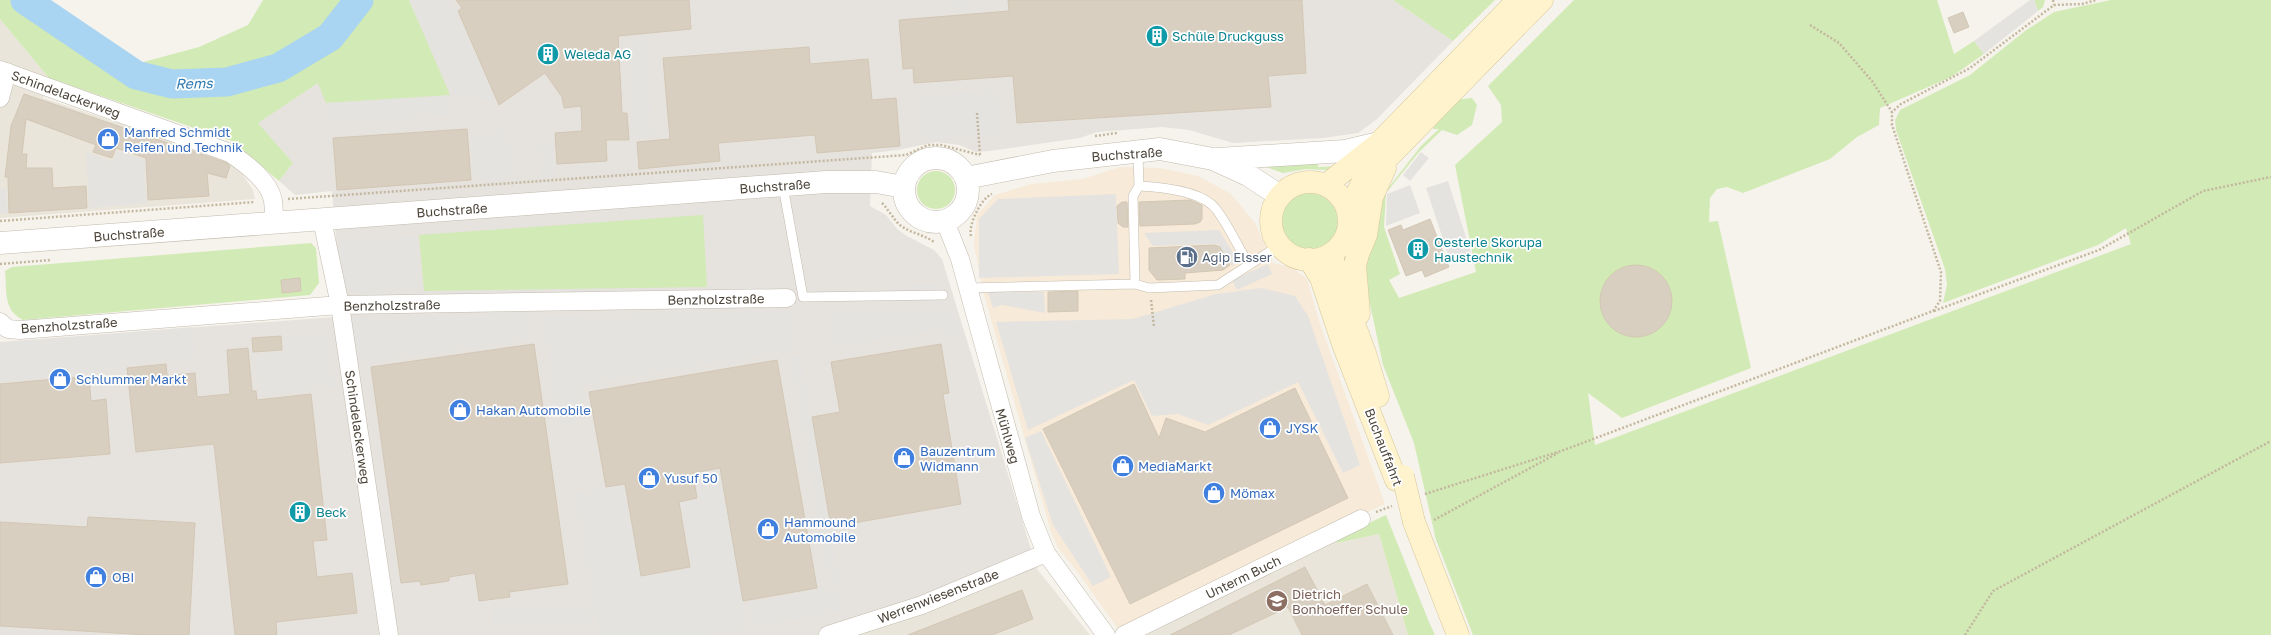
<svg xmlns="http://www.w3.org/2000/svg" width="2271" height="635" font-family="'Golos Text',sans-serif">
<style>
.residential{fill:#eae5da}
.commercial{fill:#f7ead8}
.industrial{fill:#e6e2dd}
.green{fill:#d2eab5}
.parking{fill:#e5e3e0}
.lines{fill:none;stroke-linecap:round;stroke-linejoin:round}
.river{stroke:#a9d4f2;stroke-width:29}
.building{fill:#d8cfc1;stroke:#d3c7b4}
.service-casing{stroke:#c2bbae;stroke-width:10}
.minor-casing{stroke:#c2bbae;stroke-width:19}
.tertiary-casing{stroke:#c2bbae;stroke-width:23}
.secondary-casing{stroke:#d6c79b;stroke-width:23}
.path{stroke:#c4b79f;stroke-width:2.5;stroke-dasharray:2 2;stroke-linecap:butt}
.service{stroke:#fff;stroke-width:9}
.minor{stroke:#fff;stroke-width:18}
.tertiary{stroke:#fff;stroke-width:22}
.secondary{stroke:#fff3cd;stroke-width:22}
.secondary-bridge-casing{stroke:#d6c79b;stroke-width:23;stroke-linecap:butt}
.secondary-bridge{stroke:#fff3cd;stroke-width:22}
.labels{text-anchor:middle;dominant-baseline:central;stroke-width:3.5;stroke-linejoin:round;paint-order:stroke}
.culture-label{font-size:13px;fill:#0d838f;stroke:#fff;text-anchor:start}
.street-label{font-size:13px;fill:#4b4439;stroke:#fff}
.shop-label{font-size:13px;fill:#366cbe;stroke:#fff;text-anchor:start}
.service-label{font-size:13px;fill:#4e5e75;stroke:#fff;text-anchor:start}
.education-label{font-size:13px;fill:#785e54;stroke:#fff;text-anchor:start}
.water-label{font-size:14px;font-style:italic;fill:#2e7ab2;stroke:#fff}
</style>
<rect width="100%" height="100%" fill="#f6f3ec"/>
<path class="residential" d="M0,19l49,59 -6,20 175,58 21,13 14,21 2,9 -255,19z
M1379,534l29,101h-262l189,-96 2,4z
M1037,569l53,66h-258l110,-33z"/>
<path class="commercial" d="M1120,167l40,1 38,8 33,18 24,29 18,40 18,4 16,12 12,42 66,183 -267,125 -42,-59 -18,-22 -7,-16 -68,-241 -9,-46 3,-30 18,-20 36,-11 52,-5z"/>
<path class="industrial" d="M409,0h984l60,41 -77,79 -18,13 -35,5 -90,5 -44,-13 -27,-3 -65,5 -17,6 -90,13 -14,1 -17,-7 -23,-3 -38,8 -26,3 -2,53 16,9 11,14 10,7 27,14 8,9 95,310 -95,33 -110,33h-832v-293l348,-26 -8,-29 -8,-96 -37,4 -16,-14 14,-18 -36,-40 61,-40 131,12z"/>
<path class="green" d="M0,0h43l54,51 39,13 63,-17 49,-22 15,-25h146l41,95 -124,8 -8,-20 -60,40 35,40 -14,18 -47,-40 -183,-63 -49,-59z
M1393,0h102l-42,41z
M1574,0h363l17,54 20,-13 10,13 -33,23 -71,31 -1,17 -22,12 -27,22 -87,34 -16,-6 -10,2 -7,9 -1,24 9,-1 33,147 -129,50 -34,-25 7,52 536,-201 -5,-16 -28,17 -155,58 4,-18 -2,-16 -49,-139 -1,-10 5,-10 70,-35 55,-44 29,-19 57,-12h160v635h-798l-37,-95 -22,-97 -31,-78 -19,-89 1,-21 17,-59 39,-50 18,-17h-6c8,-24 14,-29 39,-31l5,7 -5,20 -15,10 -15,-5 -23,22 -33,41 -2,34 16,47 -11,6 10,18 77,-26 -21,-107 47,-43 -1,-17 -13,-19z
M2034,0h11l-2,7 -5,4z
M1318,159v8l24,-1 -14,4 -22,-1 -23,4 -17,-6v-4z
M917 190a19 19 0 1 1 38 0a19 19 0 1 1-38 0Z
M1280 222a29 29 0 1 1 58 0a29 29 0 1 1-58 0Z
M703,215l4,72 -283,4 -5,-56z
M311,243l5,5 3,35 -9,12 -287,25c-20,-10 -16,-29 -18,-49l7,-4z
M1386,515l43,107 6,13h-27l-29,-101 -42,9 -2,-4z"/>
<path class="parking" d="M411,0h39l45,100 -41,2z
M952,0h20l1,8 -20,2z
M2030,0h4l4,11 -54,43 -10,-13z
M647,38l7,99 -20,2 -7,-100z
M997,89l6,45 -82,7 -5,-45z
M448,96l1,20 -121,7 -1,-20z
M503,126l18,46 -21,8 -25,2 -4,-43z
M553,141l3,35 -16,1 -3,-34z
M117,151l36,12 -3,6 -6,2 3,32 -58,5 -3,-56 27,10z
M1421,152l8,6 -19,23 -7,-6z
M1448,181l24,75 -21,7 -25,-75z
M1410,185l10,28 -34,13 1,-32z
M0,189h6l2,24 -8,1z
M1116,194l3,80 -140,4v-59l19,-20z
M1219,230l20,32 -7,4 -14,-22 -65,2 -9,-13z
M417,235l4,53 -60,5 101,-2v9l-105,2v-9l-15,-4 -3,-48z
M1268,264l4,10 -35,16 -5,-10z
M940,284l1,9 -55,1 1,-9z
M788,286v9l-79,1v-9z
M708,288v8l-80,2v-9z
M1261,288l34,8 13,20 52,149 -17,8 -45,-91 -90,43 -30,-11 -26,2 -18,-36 -106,50 -32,-108 137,-3 83,-25z
M627,289v9l-79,1v-9z
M545,290v8l-80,1v-8z
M988,292h56l1,21 -43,-8 -9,3z
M947,309l10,5 7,22 -11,1 -20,-6 -100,17 -8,-38z
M792,311l4,39 -214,35v36l-24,6 -16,-111z
M526,313l6,26 -175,25 -7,-46z
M194,327l3,31 -75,6 1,7 -123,10v-38z
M326,333l11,55 -77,7 -5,-40 32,-3 -3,-17z
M801,355l40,229 -12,2 -39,-229z
M1041,431l70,146 -18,9 -40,-61 -28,-87z
M720,468l29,161 -40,6h-111l-24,-142 51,-9 16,92 49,-8 -11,-66 18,-4 -4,-25z
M838,586l4,25 -89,16 -5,-24z
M491,605l98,1 4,21 -101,-1z"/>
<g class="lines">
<path class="river" d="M25,0l111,75 36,9 55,-2 51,-14 52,-31 29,-37"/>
</g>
<path class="building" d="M456,0h233l2,29 -73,7 4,77h5l2,27h-23l1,21 -50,3 -2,-31 27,-2 -1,-25 -17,2 -2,-11 -17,-24 -46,32 -41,-94 4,-3z
M1008,0h294l4,73 -38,3 3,31 -254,16 -4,-47 -99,7 -1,-15 -10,1 -4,-49 110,-9z
M1963,12l6,15 -15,6 -6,-15z
M809,47l1,17 58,-5 4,41 24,-2 4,48 -83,7 -2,-18 -97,8 2,18 -81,8 -2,-27 33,-3 -7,-81z
M24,94l203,69 3,3 -4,12 -19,-5 2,23 -61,4 -2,-42 -30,-10 -4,10 -19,-6 3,-7 -70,-26 -4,35h5l-1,14h26l1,20 33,-2 1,22 -78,5 -1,-36h-3l3,-25 3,-26z
M467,129l4,51 -134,10 -4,-52z
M1190,200l12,5v14l-2,3 -5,2 -55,2 -1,-24z
M1122,202h5l1,25h-5l-5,-4 -1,-17z
M1430,219l19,48 -24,10 -3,-7 -16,6 -18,-46 13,-5 2,5z
M1215,245l5,2 10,18 -7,5 -38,3v6l-28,1 -8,-10v-22z
M1600 301a36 36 0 1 1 72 0a36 36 0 1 1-72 0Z
M300,278l1,13 -19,2 -1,-13z
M1078,291v20l-30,1v-20z
M281,336l1,14 -29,2 -1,-14z
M534,344l34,240 -59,8 1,5 -31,4 -4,-28 -26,4v4l-28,4 -1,-4 -19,2 -30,-216z
M941,344l8,49 -6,1 18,110 -130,23 -19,-110 28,-5 -9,-50z
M248,348l4,43h4l1,9 54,-6 16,146 -14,1 4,36 35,-4 5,40 -81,9 1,13h-42l-21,-191 -78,8 -9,-84 39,-4 1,12 28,-3 2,24 33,-3 -3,-44z
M777,360l40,228 -74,13 -23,-133 -27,5 4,25 -18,4 11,65 -49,9 -16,-92 -19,3 -17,-95z
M89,376l2,25 15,-2 4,55 -110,9v-79z
M1134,384l25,54 7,-20 39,14 90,-44 53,110 -218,106 -87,-175z
M88,517l107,6 -6,112h-41l-148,-9v-104l87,5z
M1305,567l20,38 42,-21 26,51h-91l-14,-28 -59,28h-59z
M1022,590l11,29 -41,16h-84z"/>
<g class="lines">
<g class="service-casing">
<path id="service" d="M783,186l20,111 140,-2
M1139,186c21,1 63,5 77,23 13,17 22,38 33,56
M1135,284l-2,-88 6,-10 -1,-35
M968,288l167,-4 14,4 69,-3 62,-40"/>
</g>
<g class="minor-casing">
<path id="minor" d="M0,70l230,83c15,10 40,28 43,48 1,7 1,15 1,22
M0,98l7,-26
M322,220l18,85 49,330
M945,221l15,38 71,257 15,37 60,82
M0,322l8,7 12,1 320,-25 447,-7
M828,635l94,-30 124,-52
M1124,635l237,-116"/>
</g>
<g class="tertiary-casing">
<path id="tertiary" d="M904 190a32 32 0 1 1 64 0a32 32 0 1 1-64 0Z
M1218,159l127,-8 34,-8
M966,178l87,-17 107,-12 53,10 35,16 32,21
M0,243l826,-61h50l28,5"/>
</g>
<g class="secondary-casing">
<path id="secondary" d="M1271 221a39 39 0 1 1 78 0a39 39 0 1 1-78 0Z
M1326,185l53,-42 139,-143
M1348,212l13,-27 181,-185
M1332,253l3,20 30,80 13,43
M1309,259l12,19 22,66 53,136
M1359,314l-4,-49 3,-11 8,-19 6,-38 13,-29
M1414,522l44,113"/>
</g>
<path class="path" d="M2053,0l1,5
M1810,25l29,18 33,38 20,31
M977,113l3,42
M1095,136l22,-3
M288,199l618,-44 22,-10h13l39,10
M882,203c7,7 11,16 18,22 10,8 23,9 34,17
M0,221l255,-19
M971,236c-3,-11 10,-38 21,-42
M0,264l51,-4
M1151,300l3,27
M1934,311l165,-61 104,-59 68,-14
M1425,494l139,-44 369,-139 7,-10 1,-29 -49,-147v-13l9,-8 69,-36 84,-63 28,-1 14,-4
M1376,512l16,-6
M1434,520l124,-67
M1965,635l28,-44 278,-150"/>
<use href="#service" class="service"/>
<use href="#minor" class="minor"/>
<use href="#tertiary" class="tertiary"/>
<use href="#secondary" class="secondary"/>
<g class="secondary-bridge-casing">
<path id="secondary-bridge" d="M1403,476l11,46"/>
</g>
<use href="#secondary-bridge" class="secondary-bridge"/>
</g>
<defs>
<g id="building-disc" transform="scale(1.15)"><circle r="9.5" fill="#0f9aa8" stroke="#fff"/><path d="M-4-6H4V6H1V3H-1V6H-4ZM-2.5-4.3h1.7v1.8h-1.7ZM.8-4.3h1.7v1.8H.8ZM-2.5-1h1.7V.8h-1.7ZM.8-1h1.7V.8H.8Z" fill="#fff"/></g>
<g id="shop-disc" transform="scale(1.15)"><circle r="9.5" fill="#3f7fe0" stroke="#fff"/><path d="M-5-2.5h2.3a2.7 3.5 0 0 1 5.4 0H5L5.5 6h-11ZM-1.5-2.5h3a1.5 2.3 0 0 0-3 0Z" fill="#fff"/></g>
<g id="fuel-disc" transform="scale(1.15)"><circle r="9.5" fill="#5c6f8a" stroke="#fff"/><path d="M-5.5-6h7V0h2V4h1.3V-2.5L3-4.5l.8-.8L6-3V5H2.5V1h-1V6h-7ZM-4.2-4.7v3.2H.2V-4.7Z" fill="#fff"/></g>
<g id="school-disc" transform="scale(1.15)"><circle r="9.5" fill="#8d6e63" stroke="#fff"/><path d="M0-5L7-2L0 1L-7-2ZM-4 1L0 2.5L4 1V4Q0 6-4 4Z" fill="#fff"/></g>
</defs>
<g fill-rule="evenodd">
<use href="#building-disc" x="1157" y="36"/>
<use href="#building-disc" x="548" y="54"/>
<use href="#shop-disc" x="108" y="139"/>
<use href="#building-disc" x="1418" y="249"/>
<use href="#fuel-disc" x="1187" y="257"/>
<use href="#shop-disc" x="60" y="379"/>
<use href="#shop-disc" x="460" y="410"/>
<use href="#shop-disc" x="1270" y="428"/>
<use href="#shop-disc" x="904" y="458"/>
<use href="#shop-disc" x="1123" y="466"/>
<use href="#shop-disc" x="649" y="478"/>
<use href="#shop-disc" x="1214" y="493"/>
<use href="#building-disc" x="300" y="512"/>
<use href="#shop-disc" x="768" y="529"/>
<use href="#shop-disc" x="96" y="577"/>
<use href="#school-disc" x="1277" y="601"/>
</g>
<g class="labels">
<g class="culture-label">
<text x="1172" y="36">Schüle Druckguss</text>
<text x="564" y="54">Weleda AG</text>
<text x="1434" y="242">Oesterle Skorupa<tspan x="1434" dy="15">Haustechnik</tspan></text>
<text x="316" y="512">Beck</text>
</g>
<g class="street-label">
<text transform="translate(66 94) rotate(20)">Schindelackerweg</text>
<text transform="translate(1127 154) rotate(-4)">Buchstraße</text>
<text transform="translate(775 186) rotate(-4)">Buchstraße</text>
<text transform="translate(452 210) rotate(-4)">Buchstraße</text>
<text transform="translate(129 234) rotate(-4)">Buchstraße</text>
<text transform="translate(716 299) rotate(-1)">Benzholzstraße</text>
<text transform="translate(392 305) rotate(-1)">Benzholzstraße</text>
<text transform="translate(69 325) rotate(-4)">Benzholzstraße</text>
<text transform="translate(358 427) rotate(82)">Schindelackerweg</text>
<text transform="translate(1008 436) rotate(74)">Mühlweg</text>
<text transform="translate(1384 447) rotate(69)">Buchauffahrt</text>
<text transform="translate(1243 577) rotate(-26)">Unterm Buch</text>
<text transform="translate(938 596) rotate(-21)">Werrenwiesenstraße</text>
</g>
<g class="shop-label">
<text x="124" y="132">Manfred Schmidt<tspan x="124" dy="15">Reifen und Technik</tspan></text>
<text x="76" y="379">Schlummer Markt</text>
<text x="476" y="410">Hakan Automobile</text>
<text x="1286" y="428">JYSK</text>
<text x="920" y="451">Bauzentrum<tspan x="920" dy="15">Widmann</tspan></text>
<text x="1138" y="466">MediaMarkt</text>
<text x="664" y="478">Yusuf 50</text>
<text x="1230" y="493">Mömax</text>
<text x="784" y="522">Hammound<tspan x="784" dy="15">Automobile</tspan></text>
<text x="112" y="577">OBI</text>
</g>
<g class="service-label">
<text x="1202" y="257">Agip Elsser</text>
</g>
<g class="education-label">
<text x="1292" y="594">Dietrich<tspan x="1292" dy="15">Bonhoeffer Schule</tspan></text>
</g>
<g class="water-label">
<text transform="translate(194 83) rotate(-1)">Rems</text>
</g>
</g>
</svg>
